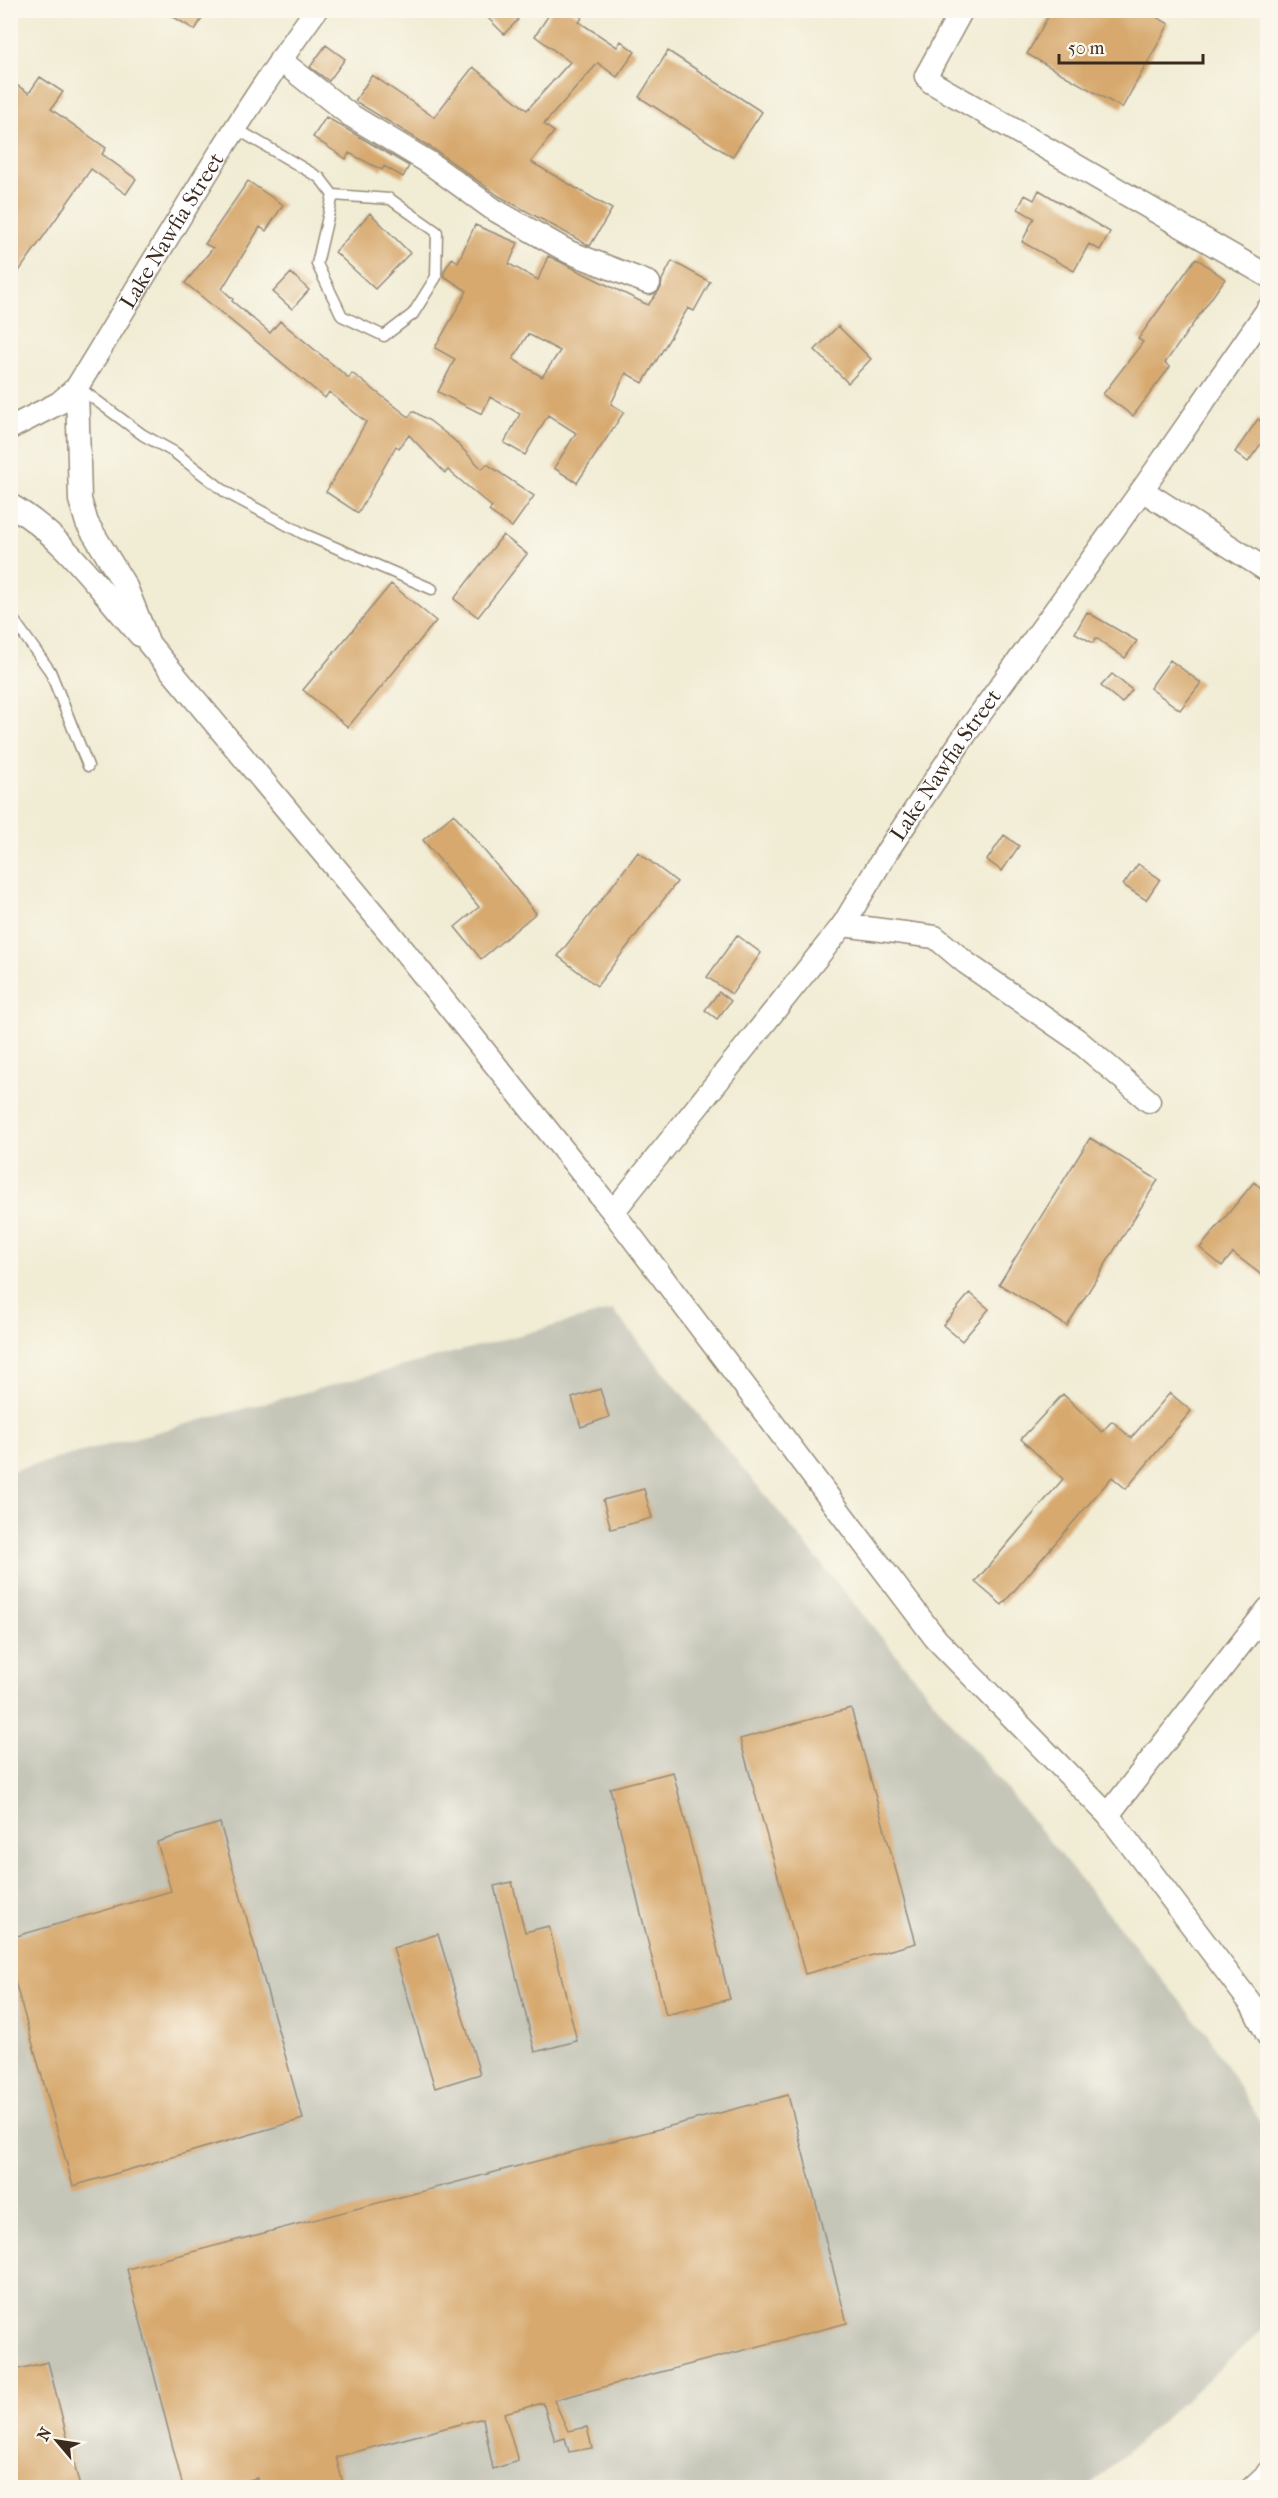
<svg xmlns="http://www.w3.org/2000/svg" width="1278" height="2498" font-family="'IM FELL French Canon',serif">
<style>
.industrial{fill:#c5c5b8}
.building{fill:#d7a96e;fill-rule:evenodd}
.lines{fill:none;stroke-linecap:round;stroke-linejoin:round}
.lane-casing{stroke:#968b79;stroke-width:13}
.street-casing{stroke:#968b79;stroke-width:25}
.lane{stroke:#fff;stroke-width:10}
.street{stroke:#fff;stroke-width:22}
.labels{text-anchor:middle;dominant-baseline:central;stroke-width:4.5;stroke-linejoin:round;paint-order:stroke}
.street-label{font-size:22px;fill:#3b2a1e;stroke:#fbf7ec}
</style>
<rect width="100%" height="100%" fill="#fbf7ec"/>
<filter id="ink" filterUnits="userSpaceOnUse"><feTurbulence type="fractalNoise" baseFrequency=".0167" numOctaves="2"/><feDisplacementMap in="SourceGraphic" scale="12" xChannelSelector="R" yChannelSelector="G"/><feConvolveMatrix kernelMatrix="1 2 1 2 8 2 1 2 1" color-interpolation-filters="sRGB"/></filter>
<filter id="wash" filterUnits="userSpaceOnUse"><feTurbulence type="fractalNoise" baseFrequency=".008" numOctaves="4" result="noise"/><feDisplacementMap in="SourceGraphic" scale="24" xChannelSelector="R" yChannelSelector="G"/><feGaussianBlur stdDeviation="1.35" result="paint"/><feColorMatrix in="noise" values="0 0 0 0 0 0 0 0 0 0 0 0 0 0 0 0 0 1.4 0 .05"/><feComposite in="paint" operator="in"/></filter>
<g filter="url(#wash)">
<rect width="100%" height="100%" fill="#f1ecd4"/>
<path class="industrial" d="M613,1310l595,725 59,98v193l-178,161 -1078,1v-1017z"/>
<g id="blocks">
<path class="building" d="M162,10h45l-12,20z
M480,10h29l9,10 -14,14z
M552,10h18l12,8 -3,4 38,25 4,-6 14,11 -18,25 -19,-14 -54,61 10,8 -23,30 81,47 -22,37 -91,-50 -64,-46 -80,-49 17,-26 62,42 39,-50 54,43 43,-48 -35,-26z
M1052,10h92l25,14 -47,84 -95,-54z
M326,45l19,14 -16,22 -19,-14z
M668,51l94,61 -30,45 -93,-60z
M40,77l23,15 -12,17 55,39 -4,6 34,25 -10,15 -35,-25 -81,115v-203l19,12z
M326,117l83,49 -6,11 -19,-11 -2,4 -33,-17 -3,6 -33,-22z
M248,181l35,24 -17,26 -6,-4 -38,62 11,10 -1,2 38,32 10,-12 69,57 3,-5 57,44 4,-6 17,10 24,19 28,29 5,-5 47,32 -22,31 -23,-16 3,-4 -44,-37 -3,3 -36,-38 -10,13 -3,-2 -38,67 -32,-21 40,-70 -37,-30 -4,6 -140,-115 28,-35 -8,-4z
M1039,190l71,42 -10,18 -11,-6 -15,27 -52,-29 12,-24 -16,-9 7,-14 9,5z
M370,213l40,40 -35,36 -40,-37z
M475,225l43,18 -9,21 29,16 10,-24 100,49 13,-17 1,-8 10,-19 38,21 -16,29 -6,-3 -45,75 -17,-10 -15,31 13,8 -47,71 -23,-15 22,-35 -28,-18 -23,40 -21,-12 16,-29 -30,-17 -8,17 -44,-22 17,-33 -20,-11 32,-57 -23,-15v-5l8,-13 6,4zM528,334l32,17 -18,26 -29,-18z
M1196,258l29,21 -60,84 5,4 -37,49 -30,-22 40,-52 -5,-3z
M291,273l18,17 -17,19 -19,-17z
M838,326l33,33 -23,24 -33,-33z
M1258,419l10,7v8l-20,28 -13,-10z
M503,535l24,19 -49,63 -24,-18z
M391,584l45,37 -88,106 -45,-37z
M1087,612l50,29 -12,17 -29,-20 -3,5 -18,-10z
M1170,660l31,23 -21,27 -30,-22z
M1112,674l20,16 -10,13 -21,-17z
M454,814l82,99 -55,46 -26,-32 24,-20 -56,-67z
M1004,835l15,11 -17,25 -15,-11z
M638,852l39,30 -80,104 -39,-30z
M1138,864l22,15 -14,21 -23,-15z
M737,935l24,18 -29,41 -25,-17z
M719,992l12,9 -14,18 -12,-9z
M1090,1138l68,42 -91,146 -68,-42z
M1254,1182l14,12v86l-35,-27 -11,13 -22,-18z
M970,1293l19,16 -27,32 -19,-16z
M600,1389l9,28 -28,10 -9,-29z
M1170,1393l21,18 -65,78 -14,-12 -110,128 -27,-23 88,-103 -42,-40 42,-45 39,38 10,-11 19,17z
M644,1489l8,29 -41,11 -8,-29z
M851,1708l65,235 -111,31 -65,-235z
M673,1772l57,227 -64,16 -56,-227z
M220,1823l83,296 -230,67 -63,-222v-26l161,-47 -14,-49z
M512,1882l13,50 24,-6 28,115 -42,11 -41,-166z
M438,1934l42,140 -45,14 -42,-140z
M788,2095l59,228 -293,77 14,31 19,-4 5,21 -23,4 -4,-14 -10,3 -12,-38 -39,10 14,48 -25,8 -10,-51 -147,39 8,30h-86l-1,-9 -38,9h-36l-56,-218z
M48,2362l32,125h-70v-116z"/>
</g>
</g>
<g filter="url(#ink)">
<use href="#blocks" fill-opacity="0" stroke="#968b79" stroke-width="1.5"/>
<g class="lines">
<g class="lane-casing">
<path id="lane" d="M235,128l85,50 13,17 -16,69 25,52 42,20 29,-22 23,-37 1,-45 -47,-33 -57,-4
M78,387l65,48 31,17 53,41 77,41 128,55
M10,615l40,56 38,95"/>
</g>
<g class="street-casing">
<g id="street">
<path d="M962,10l-36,66 5,6 337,194"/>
<path d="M280,60l70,55 78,47 65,47 76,43 80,31"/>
<path d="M77,387l3,113 7,23 39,64 23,57 240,288 224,280 323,427 172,176 144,190 16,31"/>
<path id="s1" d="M10,428l49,-25 18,-16c78,-127 151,-256 239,-377"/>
<path d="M1142,490l126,81"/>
<path d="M10,505c53,30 90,86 130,130"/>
<path d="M843,925l92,12 31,26 110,76 73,62"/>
<path id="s2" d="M613,1212l230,-287 45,-75 77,-115 177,-245 126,-181"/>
<path d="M1108,1815l160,-206"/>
<path d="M1252,2488l16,-15"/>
</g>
</g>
<use href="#lane" class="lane"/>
<use href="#street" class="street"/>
</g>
</g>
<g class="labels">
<g class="street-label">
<text stroke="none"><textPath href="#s1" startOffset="262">Lake Nawfia Street</textPath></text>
<text stroke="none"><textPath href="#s2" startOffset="558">Lake Nawfia Street</textPath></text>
</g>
</g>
<rect width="1278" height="2498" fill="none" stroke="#fbf7ec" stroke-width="36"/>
<g transform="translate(57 2441) rotate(299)" stroke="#fbf7ec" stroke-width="4.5" paint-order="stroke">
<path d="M0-4.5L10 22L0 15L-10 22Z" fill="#3b2a1e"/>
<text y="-9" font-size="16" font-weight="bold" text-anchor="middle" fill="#3b2a1e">N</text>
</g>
<path d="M1059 54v9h144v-9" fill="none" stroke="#3b2a1e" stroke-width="3"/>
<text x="1068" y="54" font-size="18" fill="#3b2a1e" stroke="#fbf7ec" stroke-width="4.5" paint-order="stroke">50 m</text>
</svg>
